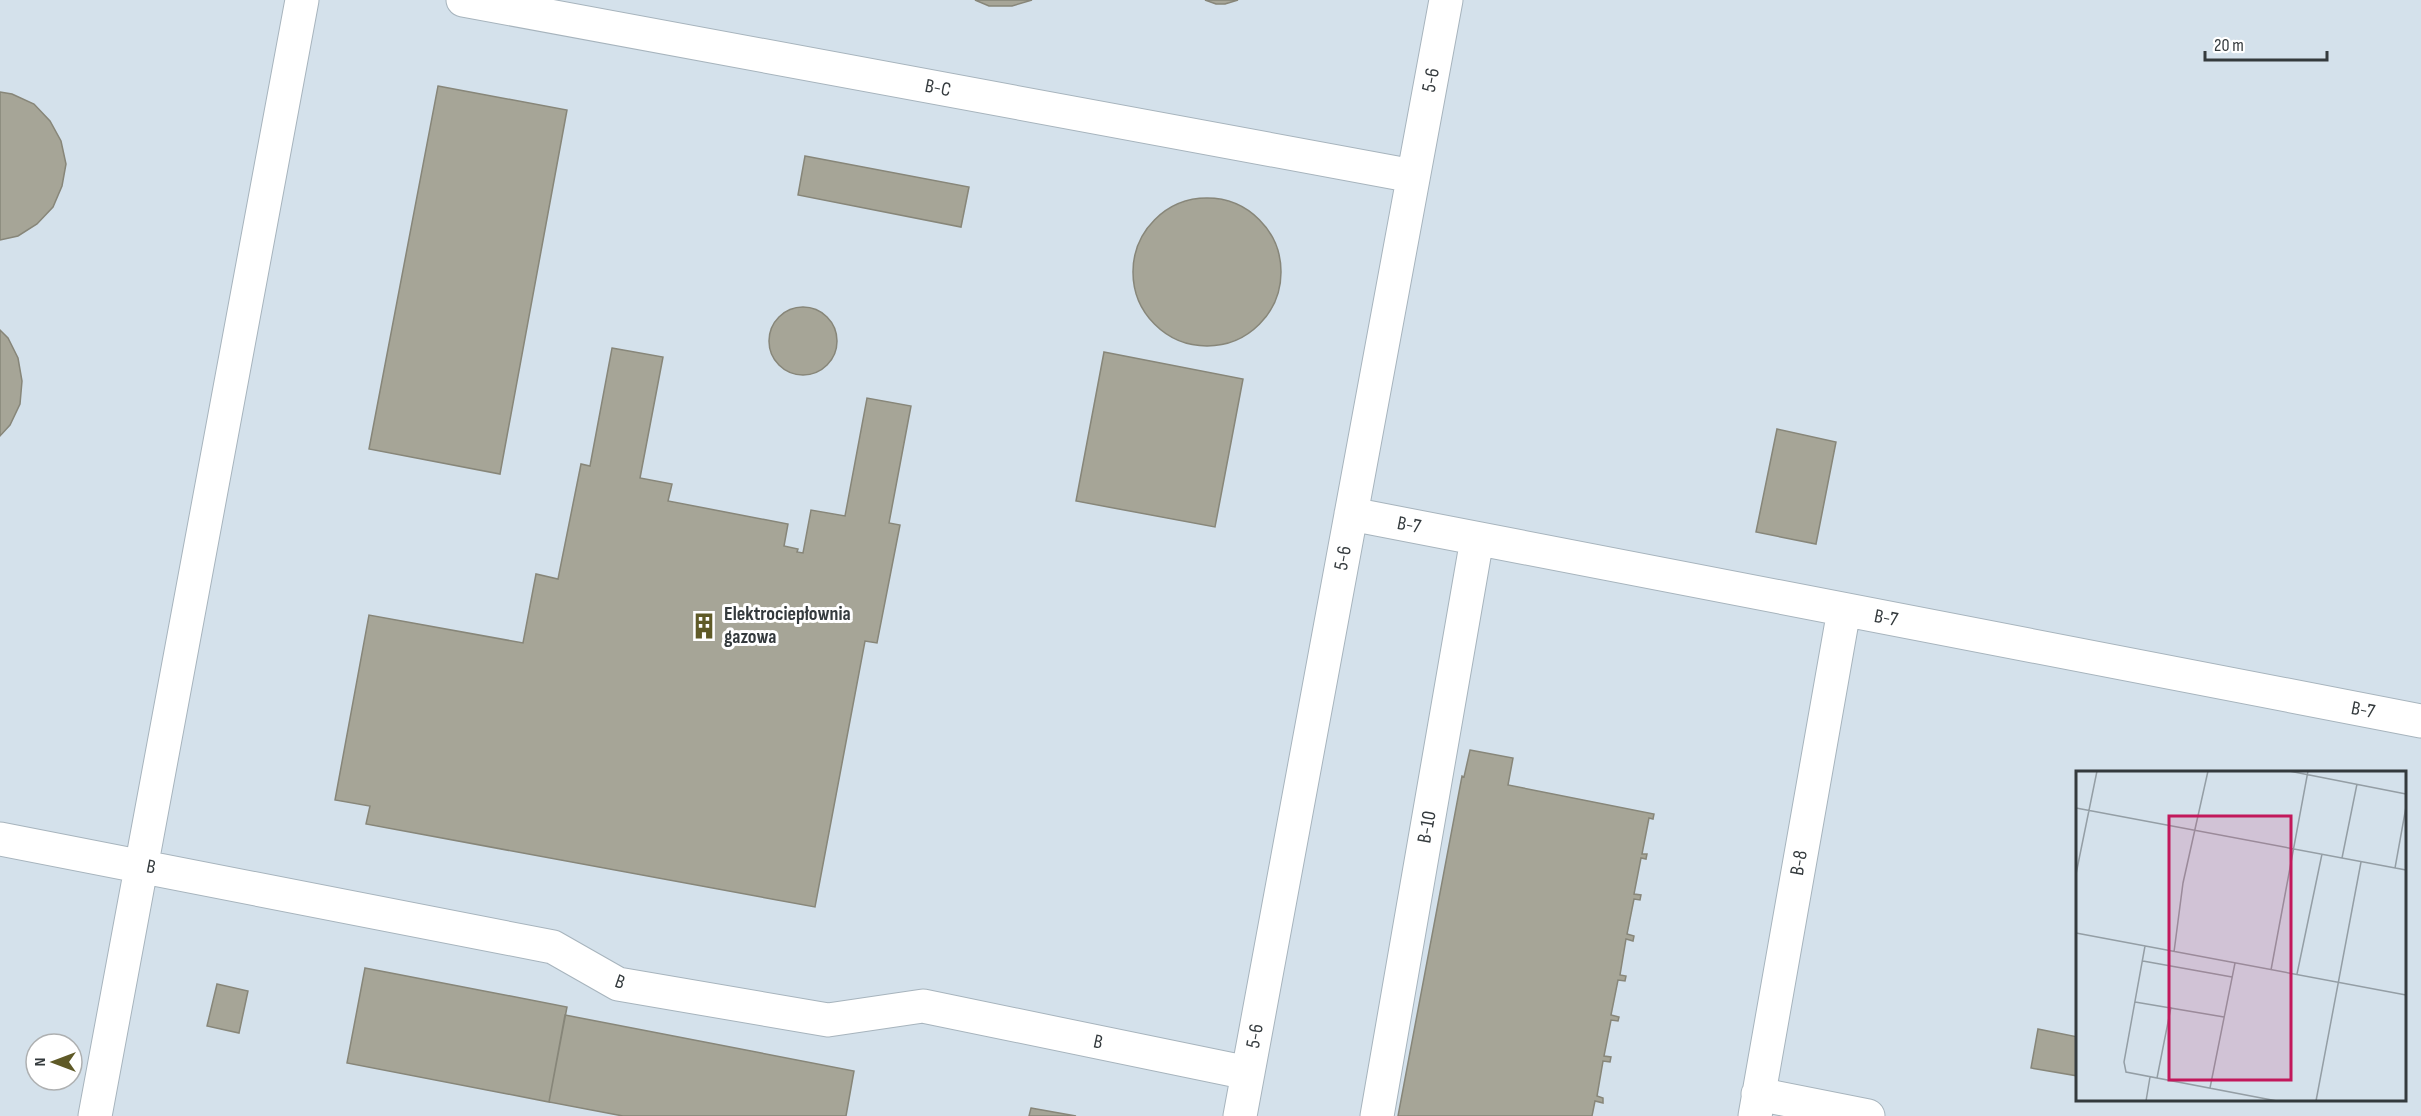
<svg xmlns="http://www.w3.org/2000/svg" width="2421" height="1116" font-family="'Sofia Sans Condensed',sans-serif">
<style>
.building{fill:#a6a597;stroke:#878679;stroke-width:1.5}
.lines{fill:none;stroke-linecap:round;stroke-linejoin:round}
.minor-casing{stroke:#a7b4bd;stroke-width:35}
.minor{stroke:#fff;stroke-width:33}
.labels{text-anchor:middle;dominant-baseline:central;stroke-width:6;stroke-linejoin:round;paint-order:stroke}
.street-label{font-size:20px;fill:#343a3d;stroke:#fff}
.poi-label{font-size:20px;font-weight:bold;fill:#343a3d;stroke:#fff;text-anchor:start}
.inset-road{fill:none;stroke:#949ea5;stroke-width:1.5}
.view{fill:#c2185b;fill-opacity:0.15;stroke:#c2185b;stroke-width:3}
.inset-edge{fill:none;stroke:#343a3d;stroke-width:3}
</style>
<rect width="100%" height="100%" fill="#d4e1eb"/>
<path class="building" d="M975,0h57l-20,6h-23z
M1205,0h33l-13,4h-9z
M438,86l129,24 -67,364 -131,-25z
M0,92l12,2 22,10 16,17 11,20 5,23 -4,22 -9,21 -16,17 -19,12 -18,4z
M805,156l164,31 -8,40 -163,-32z
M1133 272a74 74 0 1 1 148 0a74 74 0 1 1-148 0Z
M769 341a34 34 0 1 1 68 0a34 34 0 1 1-68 0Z
M0,330l8,8 10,20 4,23 -2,23 -10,21 -10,11z
M612,348l51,9 -23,121 32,6 -4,17 120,23 -4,22 14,3 -1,3 6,1 8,-43 34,6 22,-118 44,8 -22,117 11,2 -23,118 -12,-2 -50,266 -449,-83 4,-18 -35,-6 34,-185 154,28 13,-69 22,5 23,-115 9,2z
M1104,352l139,27 -28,148 -139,-26z
M1777,429l59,13 -20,102 -60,-12z
M1470,750l43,8 -5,27 146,29 -1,5 -4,-1 -7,36h5l-1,5 -5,-1 -7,36 7,1 -1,5 -6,-1 -7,35 7,2 -1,5 -7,-2 -6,36 6,1 -1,5 -7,-1 -7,35 8,2 -1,4 -7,-1 -7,36 7,1 -1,5 -7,-1 -6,35 6,2v5l-8,-2 -3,15h-194l64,-340 2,1z
M365,968l202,39 -18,95 -202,-39z
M217,984l31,7 -9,42 -32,-7z
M565,1015l289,56 -8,45h-223l-74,-14z
M2038,1029l40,8v39l-47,-8z
M1031,1108l45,8h-47z"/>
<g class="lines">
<g class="minor-casing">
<path id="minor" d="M463,0l950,176
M1351,514l1070,207
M0,839l553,108 65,37 210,36 95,-14 325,67
M1758,1094l110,22
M95,1116l207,-1116
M1240,1116l206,-1116
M1377,1116l100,-577
M1755,1116l89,-506"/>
</g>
<use href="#minor" class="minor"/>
</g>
<defs>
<g id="building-bare" transform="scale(2.07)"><path d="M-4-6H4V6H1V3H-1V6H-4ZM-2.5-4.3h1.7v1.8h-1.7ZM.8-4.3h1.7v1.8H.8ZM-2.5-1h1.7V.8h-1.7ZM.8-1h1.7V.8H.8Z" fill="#5f5a27" stroke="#fff" stroke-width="2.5" paint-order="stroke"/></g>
</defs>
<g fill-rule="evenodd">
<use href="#building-bare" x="704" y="626"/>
</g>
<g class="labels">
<g class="street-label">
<text transform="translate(1431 80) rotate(-79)">5-6</text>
<text transform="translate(938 88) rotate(11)">B-C</text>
<text transform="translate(1409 525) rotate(11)">B-7</text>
<text transform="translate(1343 558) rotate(-80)">5-6</text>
<text transform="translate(1886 618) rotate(11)">B-7</text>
<text transform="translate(2363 710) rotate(11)">B-7</text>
<text transform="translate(1427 827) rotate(-80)">B-10</text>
<text transform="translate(1799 863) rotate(-80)">B-8</text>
<text transform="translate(151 867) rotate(11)">B</text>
<text transform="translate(620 982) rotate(19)">B</text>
<text transform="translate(1255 1036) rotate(-80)">5-6</text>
<text transform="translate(1098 1042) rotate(12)">B</text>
</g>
<g class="poi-label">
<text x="724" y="614">Elektrociepłownia<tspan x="724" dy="23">gazowa</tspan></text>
</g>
</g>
<g transform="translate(2076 771)">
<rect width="330" height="330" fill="#d4e1eb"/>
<path class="inset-road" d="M213,0l117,23M0,37l330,62M266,87l15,-74M319,97l11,-61M0,103l21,-103M0,162l330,62M69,175l-21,116 2,10 151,29M98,181l9,-69 25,-112M67,190l89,16M195,199l37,-199M221,203l25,-120M59,231l89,15M81,307l14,-71M134,317l25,-125M70,330l4,-24M240,330l45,-239"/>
<path class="view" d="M93,45h122v264h-122z"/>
<rect width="330" height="330" class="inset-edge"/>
</g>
<g transform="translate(54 1062) rotate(270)"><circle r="28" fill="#ffffff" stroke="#aeb0b1" stroke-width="1.5"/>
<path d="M0-4.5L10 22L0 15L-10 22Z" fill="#5f5a27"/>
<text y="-9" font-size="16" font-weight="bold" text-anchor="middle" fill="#343a3d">N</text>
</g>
<path d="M2205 51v9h122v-9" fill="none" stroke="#343a3d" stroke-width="3"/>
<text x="2214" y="51" font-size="18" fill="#343a3d" stroke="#ffffff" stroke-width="4.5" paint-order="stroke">20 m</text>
</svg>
